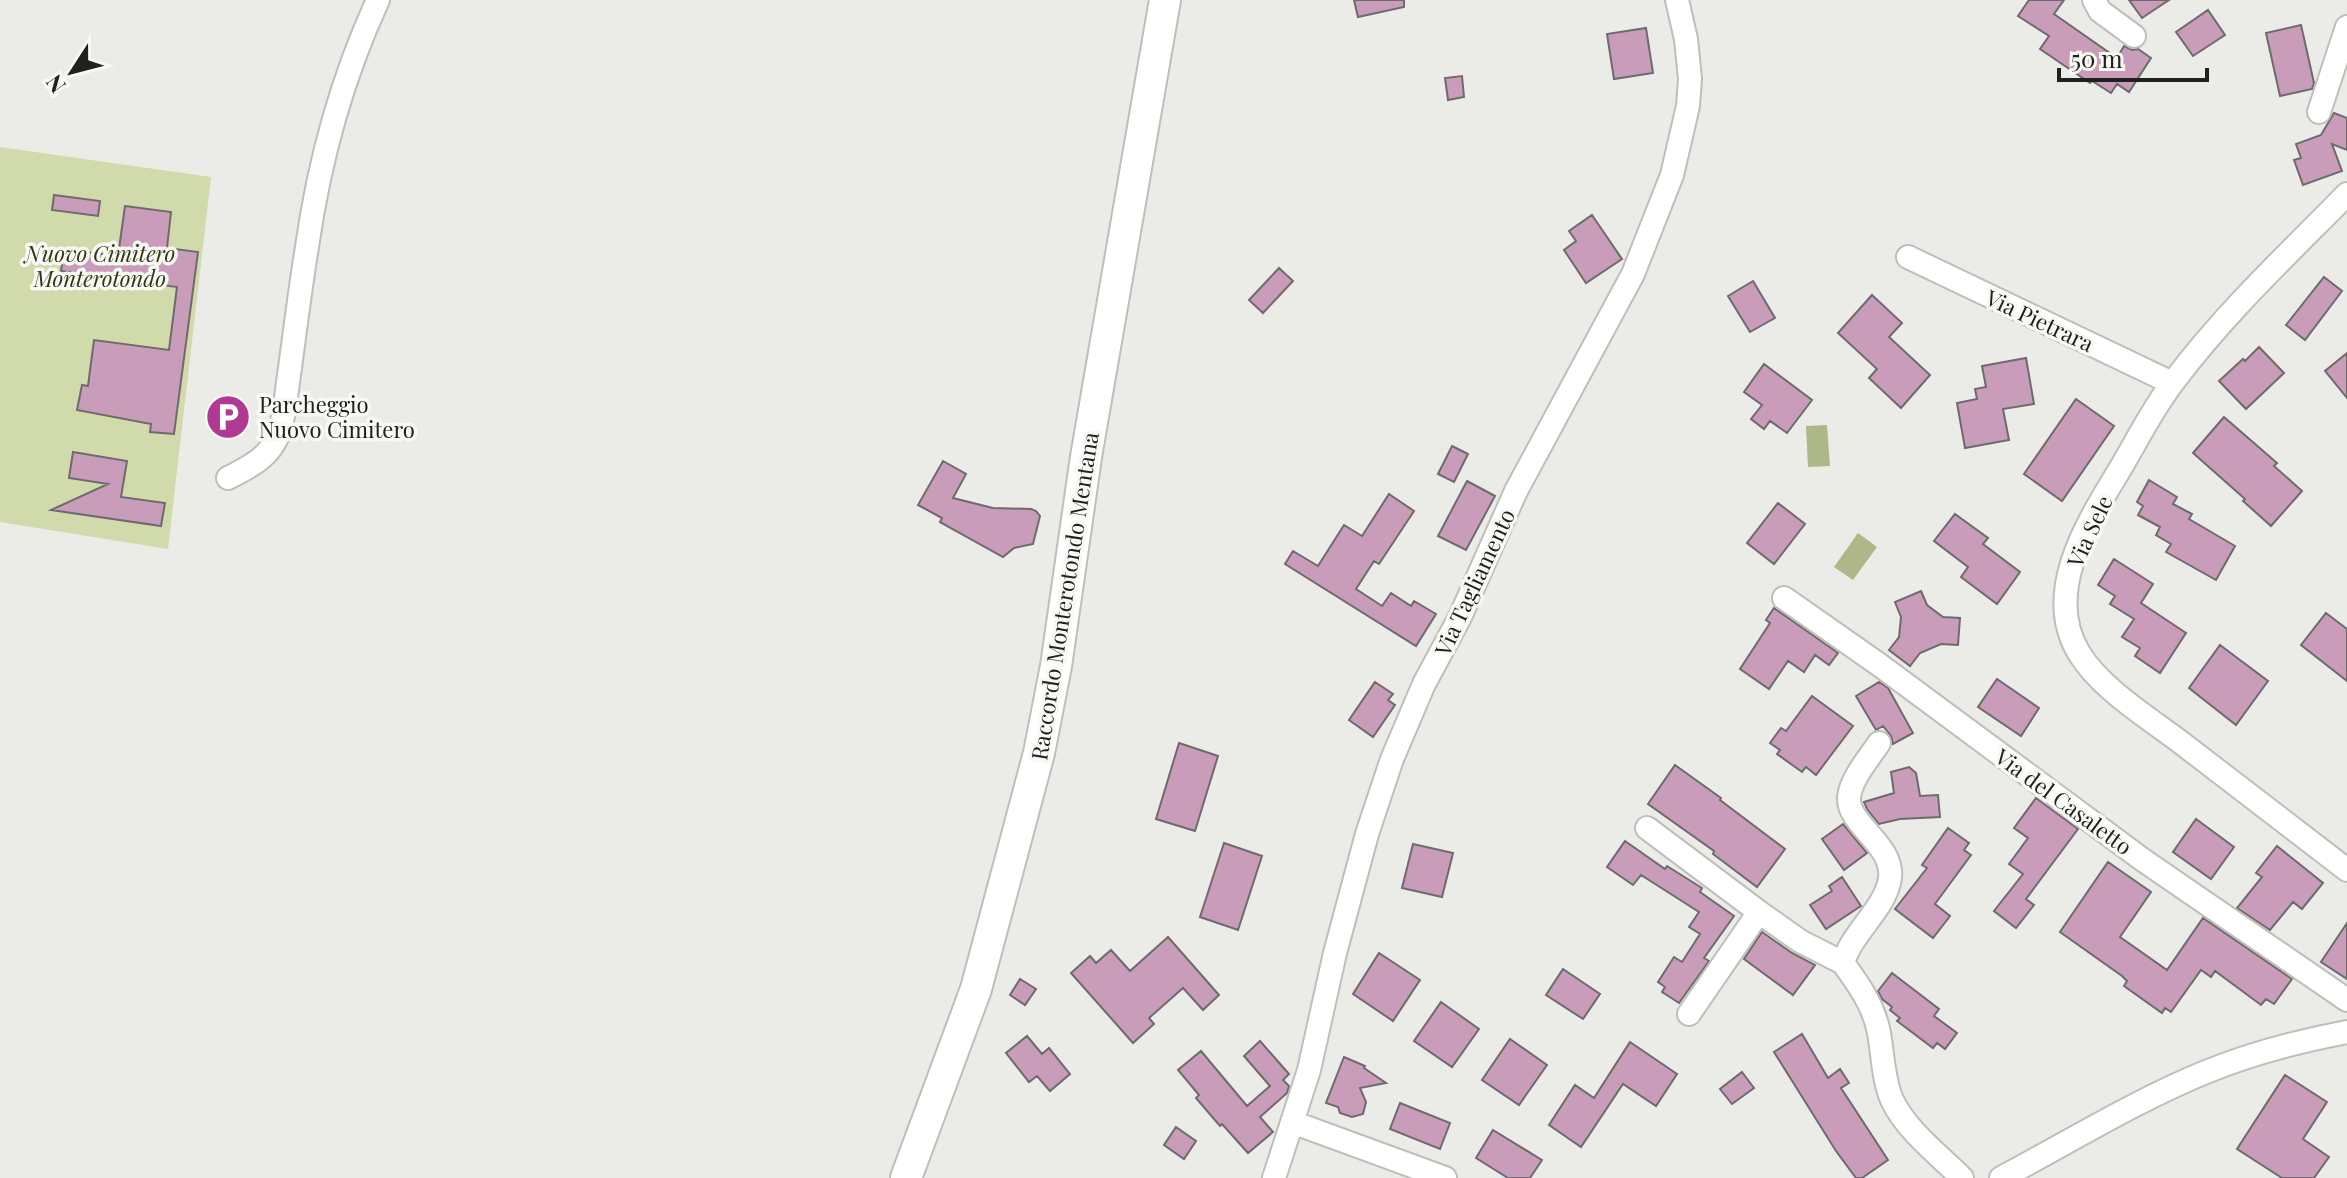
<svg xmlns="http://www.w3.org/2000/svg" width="2347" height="1178" font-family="'Playfair Display',serif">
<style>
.green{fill:#d0daab}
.water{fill:#adb787}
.building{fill:#c99cba;stroke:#6e6a6d;stroke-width:2}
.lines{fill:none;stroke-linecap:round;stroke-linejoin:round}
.minor-casing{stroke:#bebfba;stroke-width:26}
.secondary-casing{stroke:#bebfba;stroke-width:34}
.minor{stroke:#fff;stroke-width:22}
.secondary{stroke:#fff;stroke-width:30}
.labels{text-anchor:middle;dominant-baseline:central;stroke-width:7;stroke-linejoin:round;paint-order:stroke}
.park-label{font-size:22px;font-style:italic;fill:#303610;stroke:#f8f9f4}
.street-label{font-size:22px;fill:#20211f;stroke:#f8f9f4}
.poi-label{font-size:22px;fill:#20211f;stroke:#f8f9f4;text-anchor:start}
</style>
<rect width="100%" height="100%" fill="#ebece7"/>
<path class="green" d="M0,147l211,30 -43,372 -168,-27z"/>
<path class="water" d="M1827,425l3,41 -22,1 -2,-41z
M1858,533l19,14 -24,33 -19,-13z"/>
<path class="building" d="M1354,0h50v7l-46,10z
M2029,0h35l-10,14 63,44 7,-12 8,4 6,-1 13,9 -22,34 -12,-8 -6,9 -19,-12 -2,2 -50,-34 9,-13 -31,-20z
M2129,0h40l-27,18z
M2208,10l17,25 -32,21 -17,-24z
M2301,25l13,58 -2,6 -32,7 -14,-63z
M1646,28l7,45 -39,6 -7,-45z
M1462,76l2,21 -16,3 -3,-22z
M2334,113l13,5v32l-15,-6 10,27 -39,14 -9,-25 7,-2 -5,-14 25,-9z
M54,195l46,6 -2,15 -46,-6z
M125,206l46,6 -4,36 31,4 -24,182 -24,-2 1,-8 -74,-14 5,-25 6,1 6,-46 75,10 8,-63 -116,-16 3,-22 54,7z
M1592,215l30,44 -36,24 -22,-33 12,-9 -7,-10z
M1279,268l14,13 -30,32 -14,-13z
M2324,277l18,14 -37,49 -19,-15z
M1753,281l22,37 -25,14 -22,-36z
M1872,295l30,28 -13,14 41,38 -29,33 -32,-30 8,-9 -39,-36z
M2259,347l25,26 -38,36 -27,-28 24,-22 2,2z
M2347,353v45l-22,-27z
M2026,358l8,46 -31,5 6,31 -44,8 -8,-45 20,-4 -2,-10 11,-2 -4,-21z
M1764,364l48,36 -25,33 -17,-12 -6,8 -13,-10 11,-14 -18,-13z
M2076,399l38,27 -52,75 -38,-27z
M2224,417l53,46 -3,3 28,25 -31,35 -28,-25 2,-2 -52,-46z
M1452,446l16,8 -14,28 -16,-8z
M73,452l54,9 -6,36 44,6 -4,23 -110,-16 57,-26 -39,-6z
M943,461l23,13 -13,24 40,10 38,1 5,2 4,5 -7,28 -19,4 -11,9 -63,-35 2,-4 -24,-13z
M2149,480l28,17 -4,7 19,10 -3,5 46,27 -19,34 -50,-28 5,-8 -15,-9 4,-8 -22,-12 5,-9 -6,-4z
M1467,481l28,15 -29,54 -28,-14z
M1389,494l25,17 -35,53 -5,-3 -18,28 26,17 9,-13 20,13 3,-5 22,13 -20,32 -131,-82 8,-13 25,15 26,-41 18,11z
M1778,503l27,21 -31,40 -27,-21z
M1955,514l33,24 -5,6 37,28 -23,32 -36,-27 7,-10 -34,-26z
M2114,559l39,25 -12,19 45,30 -26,40 -25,-17 5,-8 -18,-11 12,-18 -24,-15 5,-8 -17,-11z
M1921,591l6,14 16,12 17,1 -2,27 -17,-1 -21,9 -10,13 -21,-16 10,-13 2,-20 -6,-15z
M1774,608l64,45 -9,12 -14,-10 -11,17 -16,-11 -19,28 -29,-20 30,-46 -4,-3z
M2326,613l21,16v52l-46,-36z
M2220,645l48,36 -32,44 -47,-37z
M1997,679l42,29 -18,28 -43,-29z
M1375,682l18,12 -5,6 7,5 -22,32 -24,-17z
M1879,682l9,6 25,45 -20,11 -2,-8 -8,-10 -7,4 -20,-34z
M1812,696l41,30 -37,49 -10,-8 -4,5 -25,-18 3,-4 -10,-7 11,-15 5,3z
M1179,743l39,13 -23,75 -39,-12z
M1675,765l46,33 -1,2 65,49 -28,38 -44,-33 1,-3 -66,-47z
M1909,767l7,6 4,23 18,-1 2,22 -40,2 -21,5 -12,-15 -3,-7 30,-9 -3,-21z
M2036,798l42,31 -52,70 8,6 -18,23 -22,-17 29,-37 -14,-10 19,-26 -14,-10z
M2196,819l38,28 -23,32 -38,-27z
M1843,824l24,29 -23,17 -22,-31z
M1948,828l21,15 -5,7 7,5 -36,49 15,12 -17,22 -38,-29 32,-41 -5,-3z
M1625,841l40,28 2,-3 35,22 -2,4 34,24 -30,42 5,3 -30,42 -17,-11 3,-5 -7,-5 16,-25 8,5 18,-28 -11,-7 10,-15 -58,-37 -8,10 -26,-18z
M1224,843l38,13 -24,74 -38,-13z
M1413,844l40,9 -11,44 -40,-9z
M2277,846l46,37 -21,26 -9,-7 -23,28 -33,-22 25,-31 -6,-4z
M2108,862l43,30 -31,45 47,33 36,-52 89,61 -18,25 -8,-5 -5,6 -46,-34 -4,6 -10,-7 -30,42 -6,-4 -3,5 -38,-27 3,-5 -5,-5 -62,-44z
M1842,877l19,29 -35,23 -16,-24 22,-14 -3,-5z
M2347,923v56l-26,-17z
M1762,932l30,21 23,12 -22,30 -49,-36z
M1168,937l51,58 -16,15 -20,-22 -34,30 5,6 -21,19 -62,-70 19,-17 6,7 15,-13 19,21z
M1379,953l41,27 -27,41 -40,-27z
M1563,969l37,25 -17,25 -37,-24z
M1892,973l47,36 -5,7 23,17 -12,16 -8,-6 -4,5 -36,-27 3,-3 -10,-8 2,-3 -10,-8 -4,-8z
M1020,979l16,10 -11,16 -15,-10z
M1441,1002l38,27 -27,38 -38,-26z
M1802,1034l26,44 12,-9 9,14 -8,5 47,72 -26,18h-6l-20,-27 -62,-99z
M1027,1036l15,18 7,-6 21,26 -20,17 -13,-15 -8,6 -23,-29z
M1510,1039l37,26 -28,40 -37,-25z
M1260,1041l29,33 -6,6 6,6 -2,7 -27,24 13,15 -25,21 -26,-29 -2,2 -24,-28 3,-3 -21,-25 23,-19 46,55 23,-20 -26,-30z
M1630,1042l47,32 -21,32 -33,-22 -42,63 -32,-22 26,-40 19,13z
M1344,1057l21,9 -1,2 22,15 -26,5 6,14 -3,12 -11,3 -12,-4 -2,-6 -12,-4z
M1742,1072l12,16 -22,16 -12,-15z
M2285,1075l42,27 -24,37 26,18 -15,21h-32l-45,-29z
M1400,1103l50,20 -10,26 -50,-20z
M1176,1127l20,14 -12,18 -20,-14z
M1493,1130l49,30 -12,18h-22l-32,-20z"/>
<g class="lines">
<g class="minor-casing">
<path id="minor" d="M2094,0l6,11 34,25
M2319,112l28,-85
M2347,194c-59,60 -122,119 -173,187 -22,28 -38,62 -57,93 -31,51 -74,120 -38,179 21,35 68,64 100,88 56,43 112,86 168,129
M1908,257l264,126
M228,478c21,-11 41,-20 50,-43 7,-18 8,-41 11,-60 6,-43 11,-86 18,-128 12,-85 35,-169 71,-247
M1784,598l97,68 262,194 204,140
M1879,743c-10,15 -28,36 -30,54 -2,28 45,47 41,81 -4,30 -38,54 -47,85 16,22 31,43 36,70 4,22 4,46 13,67 14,30 47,55 70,78
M1647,828l112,84
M1689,1014l70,-102 41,29 43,22
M1292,1122l153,56
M1274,1178l35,-108 26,-117 32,-119 25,-75 32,-75 36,-67 56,-126 117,-217 39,-99 16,-69 2,-27 -4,-40 -9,-39
M2001,1178c66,-35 136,-78 205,-106 46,-19 93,-31 141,-40"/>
</g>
<g class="secondary-casing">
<path id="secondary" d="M906,1178l70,-189 63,-236 17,-87 30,-209 79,-457"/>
</g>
<use href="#minor" class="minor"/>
<use href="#secondary" class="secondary"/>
</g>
<defs>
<g id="parking-disc" transform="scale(2.3)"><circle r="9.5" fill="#b03a92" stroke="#f8f9f4"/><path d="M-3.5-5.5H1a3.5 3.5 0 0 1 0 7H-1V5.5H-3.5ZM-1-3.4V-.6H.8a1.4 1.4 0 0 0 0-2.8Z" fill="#fff"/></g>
</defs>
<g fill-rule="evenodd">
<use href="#parking-disc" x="228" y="417"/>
</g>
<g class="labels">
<g class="park-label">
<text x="100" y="253">Nuovo Cimitero<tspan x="100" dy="25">Monterotondo</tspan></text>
</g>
<g class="street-label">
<text transform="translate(2040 320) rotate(25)">Via Pietrara</text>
<text transform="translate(2089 531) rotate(-65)">Via Sele</text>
<text transform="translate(1474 582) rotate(-65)">Via Tagliamento</text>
<text transform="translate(1064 596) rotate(-81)">Raccordo Monterotondo Mentana</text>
<text transform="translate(2064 801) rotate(36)">Via del Casaletto</text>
</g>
<g class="poi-label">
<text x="259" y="404">Parcheggio<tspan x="259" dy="25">Nuovo Cimitero</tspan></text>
</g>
</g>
<g transform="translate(72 72) rotate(234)" stroke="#f8f9f4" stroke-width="6" paint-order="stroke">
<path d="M0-6L14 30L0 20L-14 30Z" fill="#20211f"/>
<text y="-12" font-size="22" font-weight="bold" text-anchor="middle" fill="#20211f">N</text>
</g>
<path d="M2059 68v12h148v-12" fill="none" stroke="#20211f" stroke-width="4"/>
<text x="2071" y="68" font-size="24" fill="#20211f" stroke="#f8f9f4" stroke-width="6" paint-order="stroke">50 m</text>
</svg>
